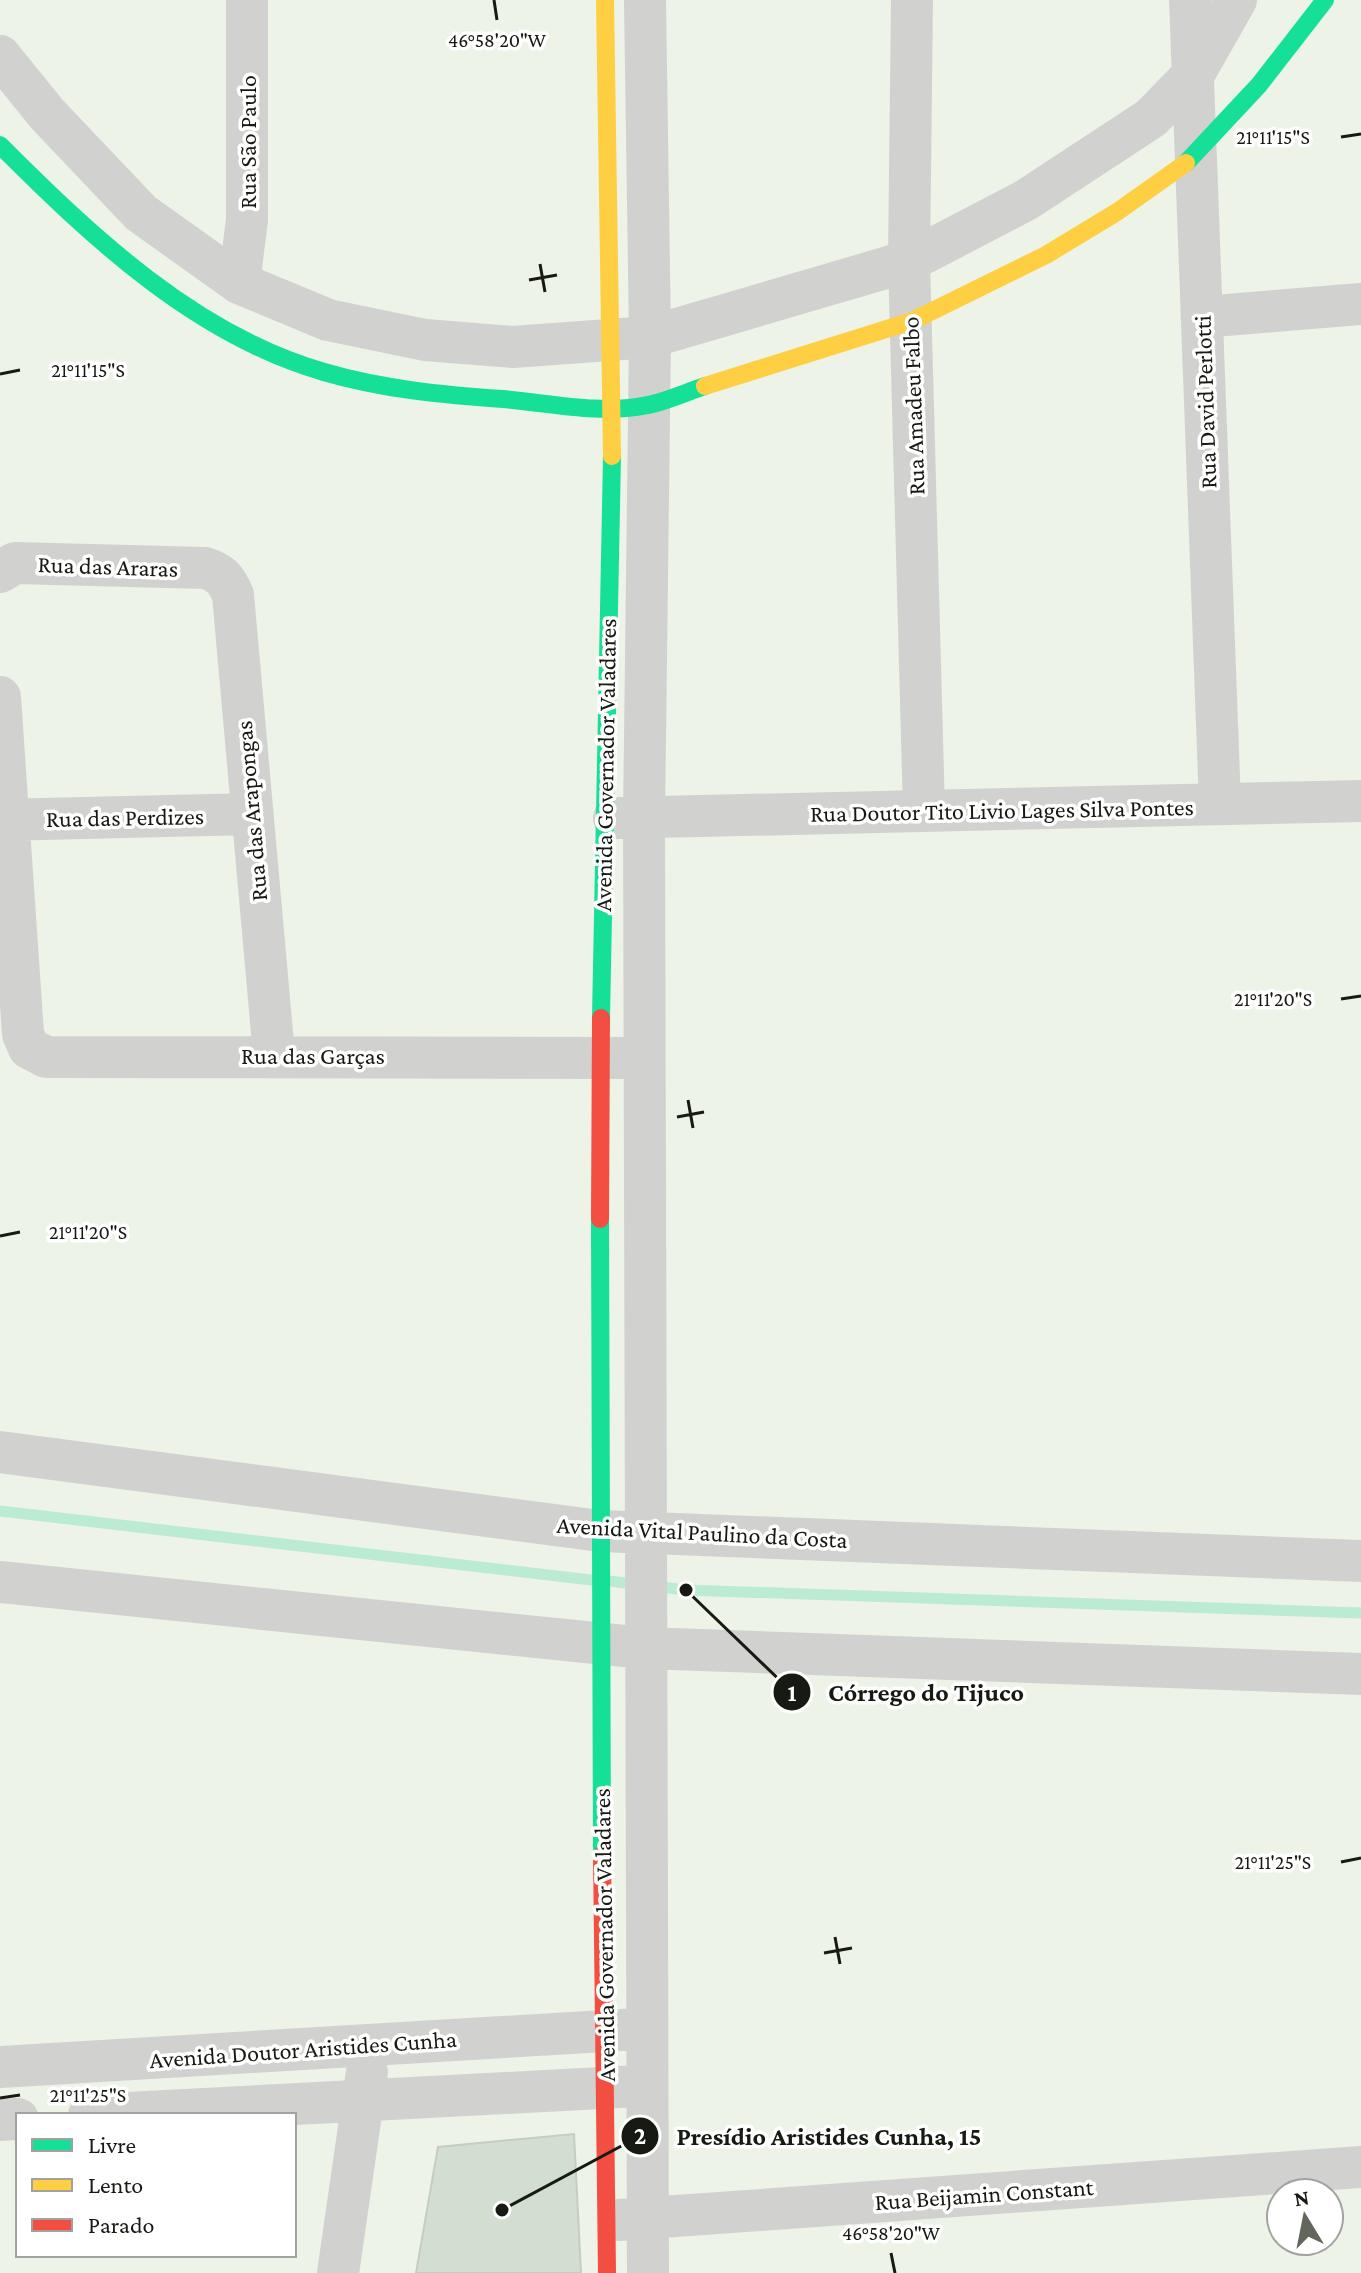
<svg xmlns="http://www.w3.org/2000/svg" width="1361" height="2273" font-family="'Crimson Pro',serif">
<style>
.lines{fill:none;stroke-linecap:round;stroke-linejoin:round}
.stream{stroke:#bbebd2;stroke-width:11}
.building{fill:#d2ded0;stroke:#c6ccc3;stroke-width:2}
.street{stroke:#d1d2cf;stroke-width:42}
.fast{stroke:#16e098;stroke-width:18}
.slow{stroke:#ffcf43;stroke-width:18}
.jam{stroke:#f24e42;stroke-width:18}
.ticks{fill:none;stroke:#171a13;stroke-width:3}
.labels{text-anchor:middle;dominant-baseline:central;stroke-width:7;stroke-linejoin:round;paint-order:stroke}
.street-label{font-size:24px;fill:#171a13;stroke:#fff}
.ticks-label{font-size:20px;text-anchor:middle;fill:#171a13;stroke:#fff;stroke-width:7;stroke-linejoin:round;paint-order:stroke}
.leader{fill:none;stroke:#171a13;stroke-width:3}
.callout-dot{fill:#171a13;stroke:#fff;stroke-width:3}
.mark-label{font-size:24px;text-anchor:middle;font-weight:bold;fill:#fff}
.callout-label{font-size:26px;text-anchor:middle;font-weight:bold;fill:#171a13;stroke:#fff;stroke-width:7;stroke-linejoin:round;paint-order:stroke}
</style>
<rect width="100%" height="100%" fill="#edf3e7"/>
<g class="lines">
<path class="stream" d="M0,1511l591,69
M609,1581l77,9 675,23"/>
</g>
<path class="building" d="M574,2134l7,139h-165l22,-126z"/>
<g class="lines">
<path class="street" d="M645,0l5,337 -6,482 4,1454
M912,0l-3,261 15,550
M1190,0l30,804
M0,56l47,58 94,99 98,70 89,37 97,20 88,7 137,-10 259,-76 117,-61 125,-82 43,-44 42,-74
M239,283l8,-63v-220
M1202,317l159,-13
M0,572l15,-9 190,5c16,5 21,11 28,27l41,460
M0,697l23,337 6,14 17,9 590,1
M614,818l747,-17
M0,820l251,-6
M0,1452l600,79 761,30
M0,1582l644,66 717,26
M0,2067l638,-38
M89,2115l550,-29
M0,2120l18,-1
M620,2220l741,-53
M338,2273l29,-201"/>
<path class="fast" d="M0,145c92,92 195,190 324,227 58,17 119,23 179,27 46,4 99,16 145,6 19,-4 39,-13 57,-19
M1186,163l73,-78 66,-85
M601,1018l11,-562
M600,1219l2,636"/>
<path class="slow" d="M605,0l7,456
M705,386l207,-65 134,-66 71,-43 69,-49"/>
<path class="jam" d="M600,1219l1,-201
M602,1855l5,418"/>
</g>
<path class="ticks" d="M494,0l3,20M1341,137l20,-3M540,264l5,28M529,280l28,-5M0,374l20,-4M1341,999l20,-3M688,1100l5,28M677,1117l27,-5M0,1236l20,-4M1341,1862l20,-4M835,1937l5,27M824,1953l28,-5M0,2098l20,-3M891,2253l4,20"/>
<g class="labels">
<g class="street-label">
<text transform="translate(247 142) rotate(-90)">Rua São Paulo</text>
<text transform="translate(1205 402) rotate(-92)">Rua David Perlotti</text>
<text transform="translate(913 406) rotate(-92)">Rua Amadeu Falbo</text>
<text transform="translate(108 566) rotate(2)">Rua das Araras</text>
<text transform="translate(605 765) rotate(-89)">Avenida Governador Valadares</text>
<text transform="translate(1002 810) rotate(-1)">Rua Doutor Tito Livio Lages Silva Pontes</text>
<text transform="translate(251 811) rotate(-95)">Rua das Arapongas</text>
<text transform="translate(125 817) rotate(-1)">Rua das Perdizes</text>
<text x="313" y="1055">Rua das Garças</text>
<text transform="translate(702 1532) rotate(3)">Avenida Vital Paulino da Costa</text>
<text transform="translate(604 1935) rotate(-91)">Avenida Governador Valadares</text>
<text transform="translate(303 2049) rotate(-4)">Avenida Doutor Aristides Cunha</text>
<text transform="translate(984 2194) rotate(-4)">Rua Beijamin Constant</text>
</g>
</g>
<g class="ticks-label">
<text x="497" y="47">46°58'20"W</text>
<text x="1273" y="144">21°11'15"S</text>
<text x="88" y="377">21°11'15"S</text>
<text x="1273" y="1006">21°11'20"S</text>
<text x="88" y="1239">21°11'20"S</text>
<text x="1273" y="1869">21°11'25"S</text>
<text x="88" y="2102">21°11'25"S</text>
<text x="891" y="2240">46°58'20"W</text>
</g>
<path class="leader" d="M686 1590L792 1692M502 2210L640 2136"/>
<g class="callout-dot">
<circle cx="686" cy="1590" r="8"/>
<circle cx="502" cy="2210" r="8"/>
<circle cx="792" cy="1692" r="20"/>
<circle cx="640" cy="2136" r="20"/>
</g>
<g class="mark-label">
<text x="792" y="1701">1</text>
<text x="640" y="2144">2</text>
</g>
<g class="callout-label">
<text x="926" y="1701">Córrego do Tijuco</text>
<text x="829" y="2145">Presídio Aristides Cunha, 15</text>
</g>
<rect x="16" y="2113" width="280" height="144" fill="#ffffff" stroke="#a2a3a1" stroke-width="2"/>
<rect x="32" y="2139" width="40" height="12" fill="#16e098" stroke="#a2a3a1" stroke-width="2"/>
<text x="88" y="2153" font-size="24" fill="#171a13">Livre</text>
<rect x="32" y="2179" width="40" height="12" fill="#ffcf43" stroke="#a2a3a1" stroke-width="2"/>
<text x="88" y="2193" font-size="24" fill="#171a13">Lento</text>
<rect x="32" y="2219" width="40" height="12" fill="#f24e42" stroke="#a2a3a1" stroke-width="2"/>
<text x="88" y="2233" font-size="24" fill="#171a13">Parado</text>
<g transform="translate(1305 2217) rotate(350)"><circle r="38" fill="#ffffff" stroke="#a2a3a1" stroke-width="2"/>
<path d="M0-6L14 30L0 20L-14 30Z" fill="#62665d"/>
<text y="-12" font-size="22" font-weight="bold" text-anchor="middle" fill="#171a13">N</text>
</g>
</svg>
